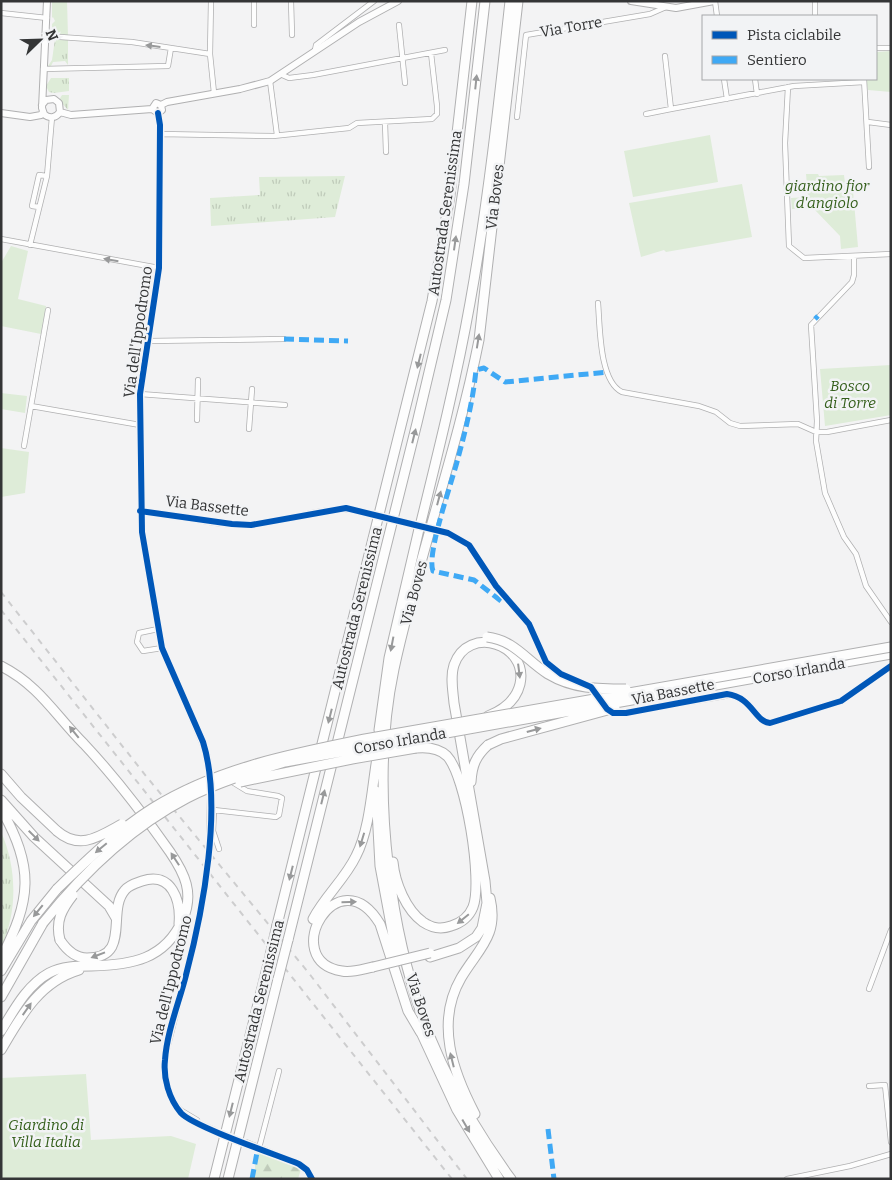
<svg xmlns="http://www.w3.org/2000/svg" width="892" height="1180" font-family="Bitter,serif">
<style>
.grass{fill:url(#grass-tufts)}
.forest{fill:url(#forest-firs)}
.green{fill:#deecd8}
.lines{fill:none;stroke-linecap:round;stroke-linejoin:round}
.street-tunnel{stroke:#cdcdce;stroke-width:4.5;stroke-dasharray:4.5 2;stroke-linecap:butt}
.street-casing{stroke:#b0b0b1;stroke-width:6}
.secondary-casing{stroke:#b0b0b1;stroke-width:8}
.highway-casing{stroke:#b0b0b1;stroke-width:11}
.street{stroke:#fdfdfd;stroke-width:4.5}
.secondary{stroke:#fdfdfd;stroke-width:6}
.highway{stroke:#fdfdfd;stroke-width:9}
.rail{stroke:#cdcdce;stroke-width:2;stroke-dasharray:6 6;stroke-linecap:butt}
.street-bridge-casing{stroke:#b0b0b1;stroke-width:6;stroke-linecap:butt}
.highway-bridge-casing{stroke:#b0b0b1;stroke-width:11;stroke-linecap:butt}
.street-bridge{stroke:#fdfdfd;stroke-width:4.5}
.highway-bridge{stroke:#fdfdfd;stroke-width:9}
.quiet{stroke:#3fa9f5;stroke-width:5;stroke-dasharray:10 5;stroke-linecap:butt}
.cycleway-casing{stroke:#f2f3f5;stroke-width:9}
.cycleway{stroke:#0057b8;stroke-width:6}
.oneway{fill:#98999a}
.labels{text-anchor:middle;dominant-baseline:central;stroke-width:5;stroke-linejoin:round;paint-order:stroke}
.street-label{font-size:15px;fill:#343536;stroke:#f2f3f5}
.park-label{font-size:15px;font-style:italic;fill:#345f1b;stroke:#f2f3f5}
</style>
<defs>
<pattern id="grass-tufts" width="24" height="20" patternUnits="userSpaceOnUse" patternTransform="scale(1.25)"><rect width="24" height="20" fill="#deecd8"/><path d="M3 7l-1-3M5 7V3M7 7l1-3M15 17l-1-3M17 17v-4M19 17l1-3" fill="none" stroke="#bfcbba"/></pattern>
<pattern id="forest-firs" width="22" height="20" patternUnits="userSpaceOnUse" patternTransform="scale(1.25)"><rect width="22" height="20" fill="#deecd8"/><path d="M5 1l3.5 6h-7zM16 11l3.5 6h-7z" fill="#bfcbba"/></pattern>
</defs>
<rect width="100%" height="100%" fill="#f3f3f4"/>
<path class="grass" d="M55,39l13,1v25l-3,-4 -12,1 -2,4h-3l4,-6z
M51,78h18v13l-15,2 -5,-1 -3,-6z
M62,95h7l-1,15 -9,-10z
M345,176l-10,41 -124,9 -1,-28 50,-3 -1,-18z
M1,832c16,35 17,80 0,115z"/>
<path class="forest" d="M258,1152l28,9 15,8 -3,10h-43v-16z"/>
<path class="green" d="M52,1h15l1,35 -16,-4v-8l3,-3 -2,-4 -1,1z
M891,51v41l-23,-2 -2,-11h10v-27z
M710,135l8,47 -85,15 -9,-46z
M806,174h12l1,2 25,-1 2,16h7l5,56 -17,2 -1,-13 -26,-27h-22l-1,-11 17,-1z
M742,184l10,53 -86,15 -2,-2 -23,7 -12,-54z
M11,246l17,5 -10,48 28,7 -5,28 -40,-8v-63z
M891,365v50l-66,11 -5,-57z
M1,393l26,3 -2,17 -24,-4z
M1,448l28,4 -4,41 -24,4z
M86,1074l5,66 80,-4 25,8 -8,35h-187v-101z"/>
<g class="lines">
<path class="street-tunnel" d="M205,882l4,-39
M215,1130l31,12"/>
<g class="street-casing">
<path id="street" d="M211,1l-1,53 4,39
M254,1v24
M291,1l1,34
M715,1l2,15
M1,13l46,5
M815,16v-15
M399,25l6,58
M46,36l86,6 78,12
M876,48h15
M315,50l1,-5 58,-44
M665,56l6,53 123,-23 70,-4
M43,69l125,-3 3,-18
M280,74l9,4 24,-3 132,-25
M724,79l3,20
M755,79l2,15
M864,79l5,88
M270,81l7,54
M788,87l-3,56 4,103 15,12 87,-4
M158,113l2,12 -1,143 -19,126 2,138 20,116 46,109 2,40 -1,46
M646,114l25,-5
M517,117l9,-82 124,-21 16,-7
M868,122l23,3
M385,123l1,29
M160,134l113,2 76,-8 8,-5 75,-4 5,-5v-8l-6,-53
M39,207l-7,-1 7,-31 8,1
M1,239l158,29
M30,245l17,-69 5,-59
M854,256v19l-2,7 -41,43 6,96 -1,20 9,52 19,44 12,17 10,32 25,36
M598,303c2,23 1,78 24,89l77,14 17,6 14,11 10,3 58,-2 18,8h11l64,-12
M48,310l-17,96 109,19
M148,341l136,-2
M140,394l145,11
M197,420l1,-40
M249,429l3,-40
M24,446l7,-40
M140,511c37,2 74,16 111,14 37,-3 72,-21 109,-14
M448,533l21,12 27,41 33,38 17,38 15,12 22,9
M158,629l-19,4 -2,9 6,9 19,-3
M608,710l11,4 112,-19c20,5 27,27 39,28l71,-22 50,-35
M219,849l-6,-18 1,-21 62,7 3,-2 3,-17 -4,-2 -31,-5 -18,-11
M205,882l-9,53 -32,126 4,30 7,13 14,15 26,11
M869,989l22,-59
M869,1086l16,-1 6,57
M182,1111l15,9
M246,1142l53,22 8,6 5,9
M259,1148l20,-77
M787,1179l63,-13 41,-12"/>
</g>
<g class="secondary-casing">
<path id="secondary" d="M631,1l45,7 38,-7
M42,105l4,-5 8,-1 5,4 1,9c-4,6 -11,7 -16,2l-2,-6 5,-107
M152,109l4,-6 5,2 6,-3 73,-13 30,-8 89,-59 39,-21
M60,112l11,3 81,-6 6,4 4,-3 -1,-5
M1,113l29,4 11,-2 2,-3"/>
</g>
<g class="highway-casing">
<path id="highway" d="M421,522c18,-73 36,-146 49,-219 18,-100 29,-201 40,-302
M1,666c39,20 54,49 83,78 31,33 60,71 86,108 15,22 24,41 13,67 -18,41 -52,46 -92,47 -14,0 -29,0 -42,7 -22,12 -35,37 -48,58
M671,693l220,-39
M379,730l10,-72 30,-129
M1,774l20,23 36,34
M471,782c1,-17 5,-26 17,-37
M376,791l4,75 17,91
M1,800l33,37 75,69 7,12
M1,809c34,58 30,92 0,149
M393,862c2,21 13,48 30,60 9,6 17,8 28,4 10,-3 18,-9 22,-19 10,-25 -7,-131 -26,-151 -8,-8 -20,-9 -31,-8
M313,919c12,-23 32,-40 43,-63 14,-27 16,-69 21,-98
M277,925l155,-624 18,-106 22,-194
M60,940c6,9 15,18 27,18 45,0 19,-47 38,-68 4,-5 11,-7 17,-9 30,-10 39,20 37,43
M288,940l129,-517 29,-123 18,-116 21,-183
M430,957l29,-9 17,-11 6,-9 5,-25 -2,-22 -31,-178c-1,-12 -4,-26 0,-38 14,-41 75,-21 66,19 -4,17 -17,26 -32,32
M373,967c-10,2 -21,6 -31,4 -65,-10 -4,-117 38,-47l28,87 13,22
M1,971l30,-50 26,-32
M1,997l42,-74
M419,1028l38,82 42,69
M1,1050c20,-34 38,-68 78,-80
M475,1114c-22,-42 -40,-91 -14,-136 17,-29 38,-42 29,-80
M214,1179l55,-219
M228,1179l50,-200
M511,1179c-27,-37 -51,-76 -70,-117 -52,-111 -72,-274 -47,-393 24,-111 63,-218 85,-329l39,-339"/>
</g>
<use href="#street" class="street"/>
<use href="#secondary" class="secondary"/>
<use href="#highway" class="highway"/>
<path class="rail" d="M1,592l145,184 162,196 159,207
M1,610l451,569"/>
<g class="street-bridge-casing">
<path id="street-bridge" d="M360,511l88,22"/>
</g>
<g class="highway-bridge-casing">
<path id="highway-bridge" d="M487,637c27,3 39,23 61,37 25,15 50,15 78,15
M488,745l13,-6 114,-31
M240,782l112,-23 64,-11
M57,831c23,20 43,5 65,-7
M57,889c30,-29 61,-59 96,-81 65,-40 138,-54 212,-69l526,-92
M43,923c40,-50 88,-96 144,-125 31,-16 65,-26 98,-36l386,-69
M60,940c-5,-19 2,-31 13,-45
M269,960l8,-35
M373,967l57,-14
M278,979l10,-39"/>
</g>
<use href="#street-bridge" class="street-bridge"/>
<use href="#highway-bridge" class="highway-bridge"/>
<path class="quiet" d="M815,319l3,-3
M284,339l64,2
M501,601l-27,-21 -41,-9c-7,-17 20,-92 25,-113 8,-29 15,-58 18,-88l8,-2 21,14 103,-10
M548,1129l6,50
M252,1179l6,-32"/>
<g class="cycleway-casing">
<path id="cycleway" d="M158,113l2,12 -1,143 -19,126 2,138 20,116 41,94c20,64 0,169 -17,233 -7,28 -19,56 -21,85 -2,18 4,39 16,53 13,14 96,42 118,51l8,6 5,9
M140,511l92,13 19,1 95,-17 102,25 21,12 27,41 33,38 17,38 15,12 30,13 16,22 6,4h13l101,-19c25,3 28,28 43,29l71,-22 50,-35"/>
</g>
<use href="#cycleway" class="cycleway"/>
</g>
<defs><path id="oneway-solid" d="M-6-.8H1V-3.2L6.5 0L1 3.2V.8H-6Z" transform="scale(1.25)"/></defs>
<g class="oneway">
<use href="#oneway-solid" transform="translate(153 46) rotate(-173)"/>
<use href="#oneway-solid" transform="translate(476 82) rotate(-84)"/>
<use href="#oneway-solid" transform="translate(455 243) rotate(-82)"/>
<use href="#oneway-solid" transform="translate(111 260) rotate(-170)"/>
<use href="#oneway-solid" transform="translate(478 341) rotate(-81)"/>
<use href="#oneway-solid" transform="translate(419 361) rotate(104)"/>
<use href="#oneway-solid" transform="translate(414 436) rotate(-76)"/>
<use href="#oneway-solid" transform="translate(439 498) rotate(-75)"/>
<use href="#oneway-solid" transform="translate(392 644) rotate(101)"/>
<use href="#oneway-solid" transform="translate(519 671) rotate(83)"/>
<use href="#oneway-solid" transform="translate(330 716) rotate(104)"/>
<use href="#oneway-solid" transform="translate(534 730) rotate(-15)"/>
<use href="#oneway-solid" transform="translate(74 732) rotate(-129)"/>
<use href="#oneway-solid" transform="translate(323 797) rotate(-76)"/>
<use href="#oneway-solid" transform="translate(34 836) rotate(45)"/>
<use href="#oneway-solid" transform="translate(362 840) rotate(107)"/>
<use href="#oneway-solid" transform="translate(101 848) rotate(140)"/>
<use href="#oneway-solid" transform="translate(175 859) rotate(-123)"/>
<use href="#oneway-solid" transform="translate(291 873) rotate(104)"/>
<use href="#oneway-solid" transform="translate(349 902) rotate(-1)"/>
<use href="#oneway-solid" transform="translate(38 911) rotate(129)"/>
<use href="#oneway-solid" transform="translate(463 919) rotate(141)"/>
<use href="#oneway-solid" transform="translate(98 955) rotate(159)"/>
<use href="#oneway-solid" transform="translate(27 1009) rotate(-55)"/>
<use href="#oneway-solid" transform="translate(452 1060) rotate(-104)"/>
<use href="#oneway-solid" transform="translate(231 1110) rotate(104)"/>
<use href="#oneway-solid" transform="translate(466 1126) rotate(60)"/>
</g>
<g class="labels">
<g class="street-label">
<text transform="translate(571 27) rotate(-10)">Via Torre</text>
<text transform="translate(495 197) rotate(-83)">Via Boves</text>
<text transform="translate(445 213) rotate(-82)">Autostrada Serenissima</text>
<text transform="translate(138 332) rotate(-82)">Via dell'Ippodromo</text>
<text transform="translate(207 506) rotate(7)">Via Bassette</text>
<text transform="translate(414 593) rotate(-75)">Via Boves</text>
<text transform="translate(357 608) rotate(-76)">Autostrada Serenissima</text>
<text transform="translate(799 671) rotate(-10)">Corso Irlanda</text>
<text transform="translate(673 692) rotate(-11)">Via Bassette</text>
<text transform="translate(400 741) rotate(-10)">Corso Irlanda</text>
<text transform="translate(171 980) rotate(-76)">Via dell'Ippodromo</text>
<text transform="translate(259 1001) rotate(-76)">Autostrada Serenissima</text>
<text transform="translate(421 1005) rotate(72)">Via Boves</text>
</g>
<g class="park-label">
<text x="827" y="186">giardino fior<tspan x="827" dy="17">d'angiolo</tspan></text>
<text x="850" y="386">Bosco<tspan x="850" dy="17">di Torre</tspan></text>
<text x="46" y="1125">Giardino di<tspan x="46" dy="17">Villa Italia</tspan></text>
</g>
</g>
<rect width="892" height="1180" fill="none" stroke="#343536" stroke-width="5"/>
<rect x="702" y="15" width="175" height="65" fill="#f2f3f5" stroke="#a6a7a9"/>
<rect x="712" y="31" width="25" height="8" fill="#0057b8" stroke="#a6a7a9"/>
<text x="747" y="40" font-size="15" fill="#343536">Pista ciclabile</text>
<rect x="712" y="56" width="25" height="8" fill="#3fa9f5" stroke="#a6a7a9"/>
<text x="747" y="65" font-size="15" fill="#343536">Sentiero</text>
<g transform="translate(40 40) rotate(67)" stroke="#f2f3f5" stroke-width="4" paint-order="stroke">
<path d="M0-4L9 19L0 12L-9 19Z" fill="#343536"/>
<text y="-8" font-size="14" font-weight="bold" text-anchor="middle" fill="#343536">N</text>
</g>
</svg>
